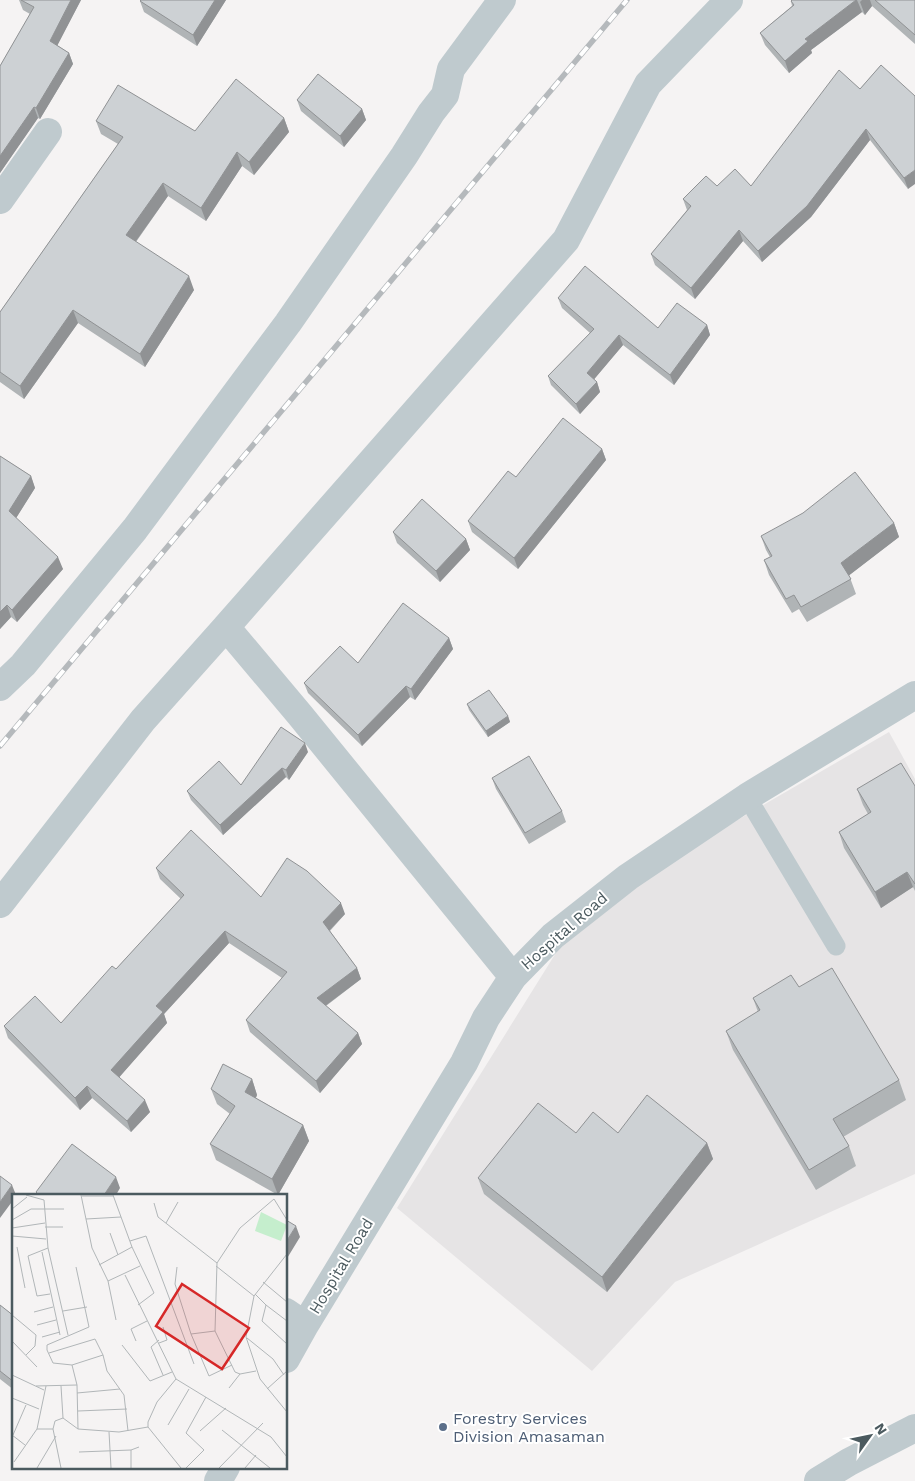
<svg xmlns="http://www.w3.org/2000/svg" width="915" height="1481" font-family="'Work Sans',sans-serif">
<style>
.education{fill:#e6e4e5}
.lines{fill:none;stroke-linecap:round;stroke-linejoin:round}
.service{stroke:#bfcace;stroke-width:19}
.minor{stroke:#bfcace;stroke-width:28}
.rail-casing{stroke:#b5b9bc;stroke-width:5.5}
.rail{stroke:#fff;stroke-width:4;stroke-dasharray:11;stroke-linecap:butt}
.wall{fill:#b0b4b6}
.shaded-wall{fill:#909294}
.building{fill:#cdd1d4;stroke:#909294}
.service-dot{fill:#5c6f8a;stroke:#fff;stroke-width:2}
.labels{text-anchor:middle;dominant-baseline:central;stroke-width:4;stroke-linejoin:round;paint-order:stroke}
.street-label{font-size:16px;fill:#4b5a5f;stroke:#fff}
.service-label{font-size:16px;fill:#4e5e75;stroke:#fff;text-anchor:start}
.inset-road{fill:none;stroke:#b1b6b8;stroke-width:1}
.view{fill:#d62828;fill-opacity:0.15;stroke:#d62828;stroke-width:2.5}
.inset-edge{fill:none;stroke:#4b5a5f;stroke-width:2.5}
</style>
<rect width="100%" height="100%" fill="#f5f3f3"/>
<path class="education" d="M889,732l26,47v395l-240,108 -83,89 -195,-163 162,-260 46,-51z"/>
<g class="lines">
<path class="service" d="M747,797l89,149"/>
<path class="minor" d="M0,200l48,-68
M0,687l23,-22 112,-136 153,-206 116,-167 27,-43 14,-18 6,-26 51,-69
M0,904l143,-184 83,-93
M513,977l-213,-262 -74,-88 340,-387 82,-156 81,-84
M286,1312l19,13
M286,1359l19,-34 159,-262 22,-45 27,-41 40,-41 75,-59 119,-80 168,-102
M218,1481l8,-14
M818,1481l31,-19 66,-34"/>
<g class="rail-casing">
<path id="rail" d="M0,746l627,-746"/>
</g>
<use href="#rail" class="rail"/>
</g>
<path class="wall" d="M19,0h62l-24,45 12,8 4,11 -33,55 -2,-1 -38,55v-107l30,-52 -7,-4z
M141,0h85l-29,46 -53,-34 -4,-11z
M792,0h123v44l-43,-38 -7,9 -3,-3 -51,38 1,3 -23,20 -24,-28 -5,-12 32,-27 -1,-5z
M881,65l27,124 -38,-49 -59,77 -49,45 -19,-21 -48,58 -40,-34 -4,-11 36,-44 -4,-11 34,-13h34l109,-97z
M297,100l65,9 4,11 -22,27 -43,-36z
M284,118l5,14 -35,43 -12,-9 -36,55 -38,-25 -32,46 58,48 -49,77 -67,-44 -54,76 -24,-17v-70l118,-168 -17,-10 -5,-13 99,10z
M558,298l100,30 49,-3 3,10 -36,50 -51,-40 -29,34 3,3 3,10 -20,22 -29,-29 -3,-9 42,-43 -28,-25z
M602,449l4,11 -88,109 -46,-37 -4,-11z
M0,456l31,20 4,12 -19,30 47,51 -46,53 -6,-5 -11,12z
M894,523l5,14 -50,38 7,19 -49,28 -8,-13 -7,4 -23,-38 -5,-15 6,-3 -4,-7 -5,-14z
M393,532l73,7 4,11 -30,32 -43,-39z
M449,638l4,11 -38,51 -5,-3 -48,49 -54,-53 -4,-10 54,-20z
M467,704l41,12 2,6 -22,15 -19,-27z
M308,752l-19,28 -3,-3 -63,58 -32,-35 -4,-9 54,-6z
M492,778l70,33 4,11 -37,22 -33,-55z
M915,786v105l-2,-4 -32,21 -37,-60 -5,-16 29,-18 -5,-9 -6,-16z
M156,868l105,29 84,17 -15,17 27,37 4,11 -35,27 32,27 4,11 -42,49 -70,-61 -4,-12 36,-42 -53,-35 -65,71 3,9 -48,54 31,35 -19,20 -39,-34 -12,12 -72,-72 -4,-12 57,-3 55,-54 65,-70 -21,-20z
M799,987l100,93 7,20 -63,37 6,9 7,20 -40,24 -83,-140 -7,-19 32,-19 -5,-14z
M252,1079l5,16 -1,3 47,27 6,16 -31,54 -62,-35 -6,-16 20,-30 -13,-10 -6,-15z
M576,1133h42l89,10 6,16 -106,133 -123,-98 -6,-16z
M0,1305l14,11v74l-14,-11z"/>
<path class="shaded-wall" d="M71,0h10l-27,52 -4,-11z
M215,0h11l-29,46 -4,-11z
M856,0h1l5,12 -51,38 1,3 -23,20 -4,-12 20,-22z
M862,0h8l2,6 -7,9 -5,-13z
M69,53l4,11 -33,55 -4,-11z
M34,107l4,11 -38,55v-17z
M362,109l4,11 -22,27 -4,-11z
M284,118l5,14 -35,43 -5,-13z
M866,129l4,11 -59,77 -49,45 -4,-11z
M237,152l5,14 -36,55 -5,-13z
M915,170v14l-7,5 -4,-11z
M163,183l5,13 -37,52 -5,-13z
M739,230l4,11 -48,58 -4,-11z
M189,276l5,14 -49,77 -5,-13z
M73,310l5,13 -54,76 -4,-13z
M707,325l3,10 -36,50 -4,-10z
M619,335l4,10 -32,38 -4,-10z
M597,382l3,10 -20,22 -4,-10z
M602,449l4,11 -88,109 -4,-11z
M31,476l4,12 -22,35 -4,-12z
M894,523l5,14 -52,40 -6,-14z
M466,539l4,11 -30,32 -4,-11z
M58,557l5,12 -46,53 -5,-12z
M7,605l4,12 -11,12v-17z
M449,638l4,11 -38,51 -4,-11z
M406,686l4,11 -48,49 -4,-11z
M508,716l2,6 -22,15 -2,-6z
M305,743l3,9 -19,28 -3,-10z
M282,768l4,9 -63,58 -3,-10z
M907,872l6,15 -32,21 -6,-16z
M341,903l4,11 -18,19 -4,-11z
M225,931l4,12 -65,71 3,9 -51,58 -5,-11 45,-64z
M357,968l4,11 -40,30 -4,-11z
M358,1033l4,11 -42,49 -4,-12z
M252,1079l5,16 -6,13 -6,-16z
M87,1086l5,12 -12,12 -5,-12z
M145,1100l5,12 -19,20 -4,-11z
M303,1125l6,16 -31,54 -6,-16z
M707,1143l6,16 -106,133 -5,-15z
M116,1177l4,11 -4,7h-12z
M12,1185l4,10h-2v4l-14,19v-16z
M296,1226l4,11 -14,23v-18z"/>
<path class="building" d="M21,0h50l-21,41 19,12 -33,55 -2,-1 -34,49v-90l34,-59z
M141,0h74l-22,35 -53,-34z
M792,0h64l-51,39 3,2 -23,20 -25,-28 34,-28 -3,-4z
M875,0h40v35z
M881,65l34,31v74l-11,8 -38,-49 -59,77 -49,45 -19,-21 -48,58 -40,-34 40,-48 -8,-7 23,-23 11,10 18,-17 16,17 88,-116 21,19z
M318,74l44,35 -22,27 -43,-36z
M236,79l48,39 -35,44 -12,-10 -36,56 -38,-25 -37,52 63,41 -49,78 -67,-44 -53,76 -20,-14v-60l123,-175 -27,-16 22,-36 77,46z
M585,266l73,62 19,-25 30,22 -37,50 -51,-40 -32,38 10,9 -21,22 -28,-28 46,-47 -36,-31z
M563,418l39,31 -88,109 -46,-37 40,-50 8,6z
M0,456l31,20 -22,35 49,46 -46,53 -5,-5 -7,7z
M855,472l39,51 -53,40 10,16 -50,28 -7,-12 -8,4 -22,-39 8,-4 -11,-20 42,-23z
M422,499l44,40 -30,32 -43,-39z
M403,603l46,35 -38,51 -5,-3 -48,49 -54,-52 36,-37 18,17z
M489,690l19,26 -22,15 -19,-27z
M281,727l24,16 -19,27 -4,-2 -62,57 -33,-34 32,-30 22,24z
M529,756l33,55 -37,22 -33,-55z
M901,763l14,23v98l-8,-12 -32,20 -36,-60 32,-20 -14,-23z
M191,830l70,67 26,-39 20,13 34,32 -18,19 34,46 -40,30 41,35 -42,48 -70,-61 41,-48 -62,-41 -69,75 7,6 -52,58 34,30 -18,21 -40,-35 -12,12 -71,-72 31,-30 26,27 51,-57 4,3 68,-74 -28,-27z
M832,968l67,112 -66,39 16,27 -40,24 -83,-139 34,-21 -7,-12 38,-23 8,12z
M223,1064l29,15 -7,13 58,33 -31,54 -62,-35 25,-38 -24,-17z
M647,1095l60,48 -105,134 -124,-99 60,-75 38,30 17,-21 25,21z
M72,1144l44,33 -12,18h-65l-3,-3z
M0,1176l12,9 -12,17z
M286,1220l10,6 -10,16z
M0,1305l14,11v66l-14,-11z"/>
<circle class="service-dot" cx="443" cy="1427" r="5"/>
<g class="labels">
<g class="street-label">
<text transform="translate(564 931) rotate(-41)">Hospital Road</text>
<text transform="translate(341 1266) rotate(-59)">Hospital Road</text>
</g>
<g class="service-label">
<text x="453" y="1418">Forestry Services<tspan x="453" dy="18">Division Amasaman</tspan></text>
</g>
</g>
<g transform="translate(12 1194)">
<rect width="275" height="275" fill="#f5f3f3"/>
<path d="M249,18l26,13 -6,16 -26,-10z" fill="#c5eecd"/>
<path class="inset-road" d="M14,1l18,5 4,48 -20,8 9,40 13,-2M69,1l11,53 16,33 8,39M101,1l19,52 22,46 -16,12M70,2h31M142,9l4,14 59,46M0,15l15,-12M74,25l35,-2M0,26l19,-11h33M154,29l12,-21M33,33h18M0,34l33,-5M98,39l8,22M0,42l34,3M118,47l16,-5 48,128M5,53l8,41M36,54l20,87M30,58l18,83M275,60l-33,42 -8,41 14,42 27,33M87,71l33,-18M204,72l38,30M64,73l13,60 -42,18v5l6,13 19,2 31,-10 4,16 17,24 4,36M165,73l-2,17 16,50 24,-3M113,81l51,104 95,58 16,20M96,87l32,-15M251,88l24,20M243,100l11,11 -4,16 25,23M254,111l21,16M51,117l24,-4M22,118l19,-5M0,121l24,20 -1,11 -9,9M25,131l19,-5M179,140l18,42 23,-11M30,143l18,-5M235,144l26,21 11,16M147,146l-8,7 12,28M0,147l25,26M124,147l-5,-12 16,-8M147,149l8,-3 -4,-13M110,151l28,36 22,-9M37,159l46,-14 8,16M60,171l5,20 1,44M244,177l-16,3 -5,-2 -20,-41 2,-68 23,-35 34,-29 13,21M0,181l32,15M164,185l-19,23 -9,20v5l33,41M24,192l41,-1M49,192l2,32 15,11 41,3 29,-5M217,194l11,-14M255,195l20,-18M65,199l43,-4M0,204l27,11M66,217l49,-2M156,231l21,-36M25,235h16l8,39M41,235l2,-8 8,-3M210,236l48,38M188,237l26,-23M97,238l2,36M0,241l13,10M1,241l13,-30M119,256v18M67,258l52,-2 8,-3M2,268l23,-33 9,-43M25,274l19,-32M174,274l18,-18 -18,-17 20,-36M207,274l44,-45M233,274l11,-13"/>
<path class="view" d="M170,90l67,44 -27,41 -66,-43z"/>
<rect width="275" height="275" class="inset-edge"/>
</g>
<g transform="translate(870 1436) rotate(57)" stroke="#ffffff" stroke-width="4" paint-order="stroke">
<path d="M0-4L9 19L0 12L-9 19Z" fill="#4b5a5f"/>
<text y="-8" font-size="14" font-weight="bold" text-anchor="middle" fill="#4b5a5f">N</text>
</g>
</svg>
